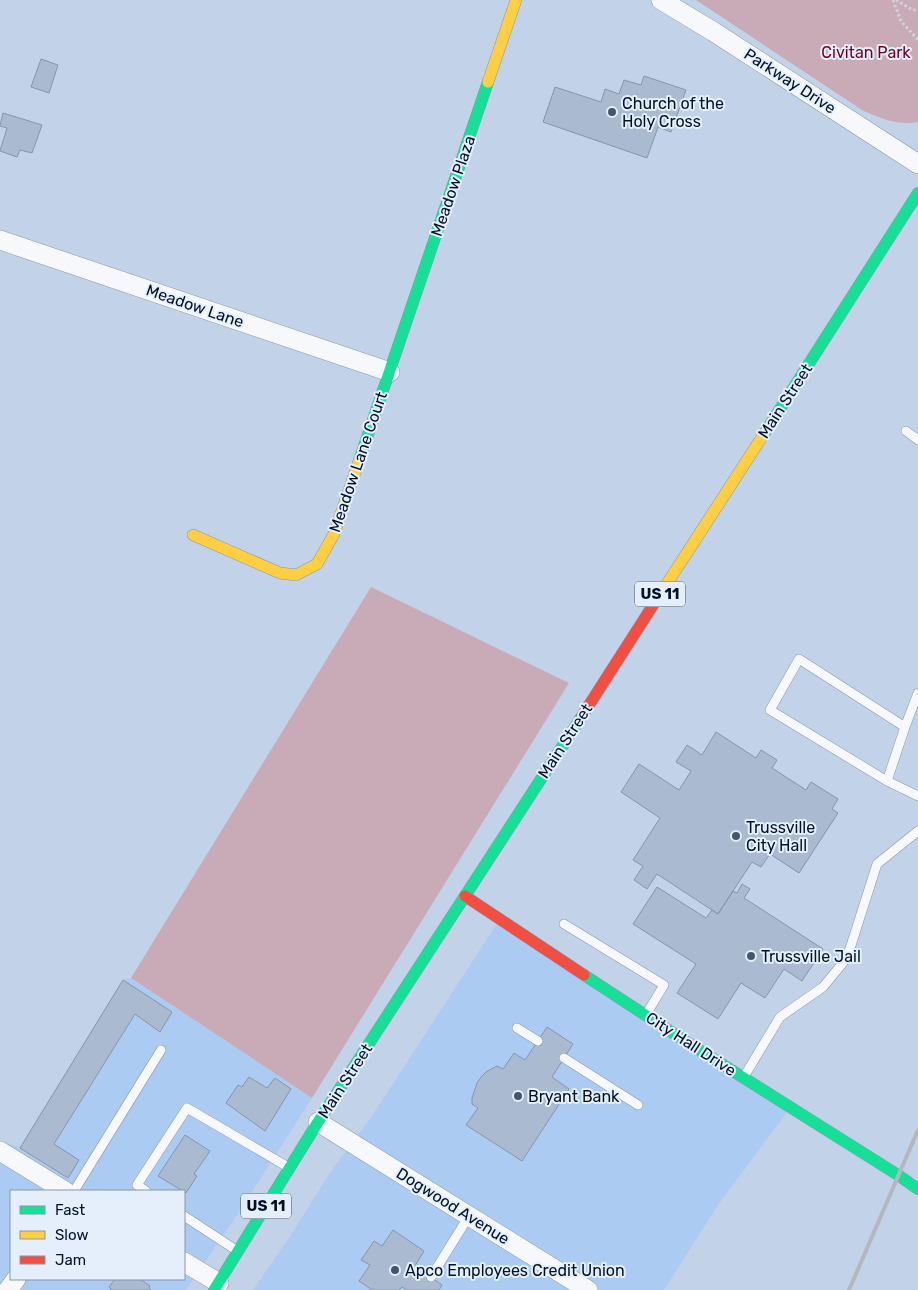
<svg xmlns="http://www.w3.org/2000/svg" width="918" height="1290" font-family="Rubik,sans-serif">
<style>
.built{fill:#accbf3;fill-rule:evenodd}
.green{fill:#c9abb7}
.building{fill:#a9bad1;stroke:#8696aa}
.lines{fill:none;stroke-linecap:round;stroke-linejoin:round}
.lane-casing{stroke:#8898ad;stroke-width:10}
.street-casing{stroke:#8898ad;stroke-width:20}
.fast-casing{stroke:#8898ad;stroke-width:12}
.slow-casing{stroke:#8898ad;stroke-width:12}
.jam-casing{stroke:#8898ad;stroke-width:12}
.path{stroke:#cdd3da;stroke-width:3;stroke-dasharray:2.5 2.5;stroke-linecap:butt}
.lane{stroke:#f6f8fc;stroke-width:9}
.street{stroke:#f6f8fc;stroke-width:19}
.fast{stroke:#16e098;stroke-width:11}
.slow{stroke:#ffcf43;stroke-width:11}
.jam{stroke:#f24e42;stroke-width:11}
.rail{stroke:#b4b8be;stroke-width:4}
.poi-dot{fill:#45556b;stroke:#e5effc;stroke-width:2}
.labels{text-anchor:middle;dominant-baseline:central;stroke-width:4;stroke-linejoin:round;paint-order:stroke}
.shield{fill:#e5effc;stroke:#465467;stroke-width:1}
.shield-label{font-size:15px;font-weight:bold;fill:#021127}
.park-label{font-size:16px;fill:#710021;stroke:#e5effc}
.street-label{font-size:16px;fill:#021127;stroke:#e5effc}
.poi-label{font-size:16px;fill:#021127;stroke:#e5effc;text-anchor:start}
</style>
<rect width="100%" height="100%" fill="#c2d2e8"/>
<path class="built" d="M500,919l290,189 -72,97 -54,85h-411l38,-55 40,-64 39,-52z
M131,978l181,120 -75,117 -51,75h-186v-148l20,5 103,-167zM11,1191h173v88h-173z"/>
<path class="green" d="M696,0h222v122c-19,4 -39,-4 -56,-12z
M371,587l198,96 -257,415 -181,-120z"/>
<path class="building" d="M41,59l17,6 -9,28 -18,-6z
M644,76l42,14 -15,42 -13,-5 -11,31 -104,-36 12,-35 46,15 4,-13 14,5 5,-14 17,5z
M3,113l39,12 -10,28 -12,-3 -3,7 -17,-6 7,-23 -7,-2z
M716,732l40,26 5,-8 16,10 -5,8 34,22 5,-8 27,17 -6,10 6,4 -39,60 -29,-19 -9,13 -9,-5 -34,52 -61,-40 -10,15 -13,-9 9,-14 -10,-6 27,-42 -39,-26 18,-28 40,26 12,-19 -15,-9 11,-17 15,10z
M742,884l8,5 -6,9 79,51 -21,32 -18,-12 -19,29 -24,-15 -23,36 -41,-26 19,-29 -63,-40 24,-37 49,31 6,-8 6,4 15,-23 4,2z
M123,980l49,32 -12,20 -25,-18 -81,130 25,16 -11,18 -48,-30z
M547,1027l26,17 -21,33 17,12 -47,72 -56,-36 12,-17 -6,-4v-6l5,-15 5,-7 4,-4 11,-6 6,3 11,-16 11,7z
M249,1077l18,11 8,-10 16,11 -26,42 -39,-28 12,-18 4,2z
M185,1135l25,16 -16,23 3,2 -11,17 -28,-17z
M393,1230l31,21 -9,15 27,19 -3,5h-32l-5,-3 -3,3h-27l-13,-9 11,-16 -9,-5 13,-19 8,5z
M115,1279h25l10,7 -1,2 2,2h-41l1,-1 -2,-2z"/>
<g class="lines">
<g class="lane-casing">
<path id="lane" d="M906,431l12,9
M905,727l-106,-68 -29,51 117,71 18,-54 13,-34
M887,781l31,15
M564,924l100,61 -17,28
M517,1028l21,13
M564,1058l74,47
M745,1075l35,-58 43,-30 24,-29 30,-94 41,-33
M74,1191l87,-141
M146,1191l-9,-6 50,-77 101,59
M184,1216l52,34
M431,1277l38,-61"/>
</g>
<g class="street-casing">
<path id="street" d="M661,0l53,32 204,132
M0,240l390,132
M318,1122l270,168
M0,1151l65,40
M184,1262l35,21
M8,1290l8,-11"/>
</g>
<g class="fast-casing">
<path id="fast" d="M764,434l154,-241
M359,461l129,-379
M584,975l98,64 216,136 20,14
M214,1290l104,-168 264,-406"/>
</g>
<g class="slow-casing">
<path id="slow" d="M488,82l28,-82
M193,535l87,38 16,2 21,-11 17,-30 25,-73
M657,599l107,-165"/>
</g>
<g class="jam-casing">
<path id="jam" d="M582,716l75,-117
M465,896l119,79"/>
</g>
<path class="path" d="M893,0l8,21 17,19
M896,0l15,9 7,2"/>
<use href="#lane" class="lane"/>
<use href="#street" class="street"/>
<use href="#fast" class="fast"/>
<use href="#slow" class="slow"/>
<use href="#jam" class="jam"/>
<path class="rail" d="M849,1290l69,-160"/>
</g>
<g class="poi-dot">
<circle cx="612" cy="112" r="5"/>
<circle cx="736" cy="836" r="5"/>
<circle cx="751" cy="956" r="5"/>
<circle cx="518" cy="1096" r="5"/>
<circle cx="395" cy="1270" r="5"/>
</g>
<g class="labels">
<g class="shield">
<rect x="635" y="581.5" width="50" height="25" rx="4"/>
<rect x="241" y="1193.5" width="50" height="25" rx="4"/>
</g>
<g class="shield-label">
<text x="660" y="594">US 11</text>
<text x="266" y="1206">US 11</text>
</g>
<g class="park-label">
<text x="866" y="52">Civitan Park</text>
</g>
<g class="street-label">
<text transform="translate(790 81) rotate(33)">Parkway Drive</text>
<text transform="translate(453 186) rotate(-71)">Meadow Plaza</text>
<text transform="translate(195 306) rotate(19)">Meadow Lane</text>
<text transform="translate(785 401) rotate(-57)">Main Street</text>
<text transform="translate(358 462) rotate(-71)">Meadow Lane Court</text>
<text transform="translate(565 741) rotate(-57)">Main Street</text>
<text transform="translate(691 1044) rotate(33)">City Hall Drive</text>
<text transform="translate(345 1081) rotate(-57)">Main Street</text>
<text transform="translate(453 1206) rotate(32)">Dogwood Avenue</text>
</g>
<g class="poi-label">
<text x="622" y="103">Church of the<tspan x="622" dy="18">Holy Cross</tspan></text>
<text x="746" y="827">Trussville<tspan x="746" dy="18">City Hall</tspan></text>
<text x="761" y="956">Trussville Jail</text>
<text x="528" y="1096">Bryant Bank</text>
<text x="405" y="1270">Apco Employees Credit Union</text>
</g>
</g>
<rect x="10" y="1190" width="175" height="90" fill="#e5effc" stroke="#8a96a7"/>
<rect x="20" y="1206" width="25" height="8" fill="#16e098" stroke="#8a96a7"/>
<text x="55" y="1215" font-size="15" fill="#021127">Fast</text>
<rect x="20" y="1231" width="25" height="8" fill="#ffcf43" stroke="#8a96a7"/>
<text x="55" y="1240" font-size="15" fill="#021127">Slow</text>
<rect x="20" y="1256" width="25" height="8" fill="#f24e42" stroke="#8a96a7"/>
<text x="55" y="1265" font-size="15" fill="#021127">Jam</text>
</svg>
